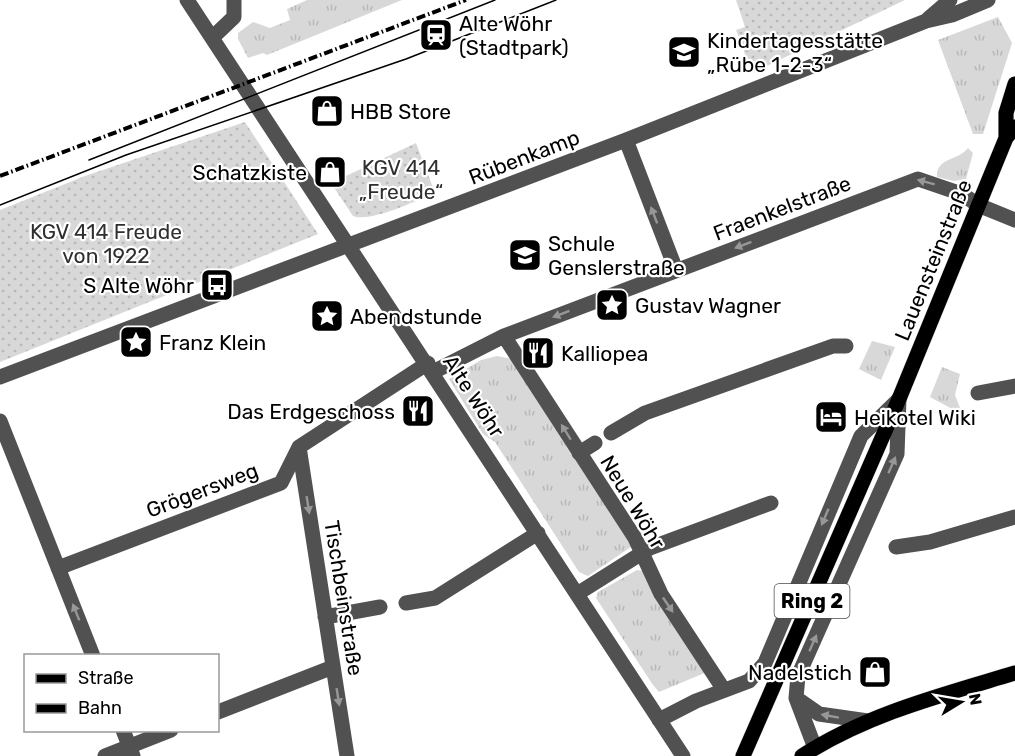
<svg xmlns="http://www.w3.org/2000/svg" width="1015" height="756" font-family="Rubik,sans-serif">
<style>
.grass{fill:url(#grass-tufts)}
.garden{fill:url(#garden-dots)}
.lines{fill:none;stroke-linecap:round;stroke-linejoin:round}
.major-casing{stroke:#dbdbdb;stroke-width:16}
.minor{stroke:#515151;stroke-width:15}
.major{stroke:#000;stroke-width:15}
.tram{stroke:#000;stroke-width:1.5}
.rail{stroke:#000;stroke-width:4;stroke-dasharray:9 3 1.5 3;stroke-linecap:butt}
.oneway{fill:#979797}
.labels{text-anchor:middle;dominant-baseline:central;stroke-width:4.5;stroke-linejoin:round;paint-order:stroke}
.shield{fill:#fff;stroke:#4c4c4c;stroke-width:1.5}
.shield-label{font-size:20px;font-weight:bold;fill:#000}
.poi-label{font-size:21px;fill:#000;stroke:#fff;text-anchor:start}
.street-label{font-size:21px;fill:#000;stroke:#fff}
.park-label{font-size:21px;fill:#2f2f2f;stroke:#fff}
</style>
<defs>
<pattern id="grass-tufts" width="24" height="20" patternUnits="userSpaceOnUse" patternTransform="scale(1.5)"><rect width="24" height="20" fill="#d8d8d8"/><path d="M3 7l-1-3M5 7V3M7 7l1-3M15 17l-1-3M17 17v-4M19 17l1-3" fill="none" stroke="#b8b8b8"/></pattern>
<pattern id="garden-dots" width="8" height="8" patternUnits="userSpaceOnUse" patternTransform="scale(1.5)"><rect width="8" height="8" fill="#d8d8d8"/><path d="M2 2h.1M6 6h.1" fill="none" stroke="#b8b8b8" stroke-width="1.8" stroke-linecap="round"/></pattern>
</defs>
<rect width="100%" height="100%" fill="#fff"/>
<path class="grass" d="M307,0h95l-135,55 -4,-2 -15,5 -10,-19v-6l15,-11 17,6 20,-8 -3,-11z
M998,17l14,26 -29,91h-10l-35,-94z
M968,148l5,5 -7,26 -12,2 -17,-4c-2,-19 23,-17 31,-29z
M872,341l23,6 -14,33 -22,-11z
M497,356l16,3 118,182v6l-43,29 -9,-4 -84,-130 -12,-8 -34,-55 32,-19z
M942,367l18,7 -5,21 5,13 -4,3 -26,-14z
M637,570l7,1 63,101 -48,20 -6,-7 -57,-87 2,-6z"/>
<path class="garden" d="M736,0h169l-153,73 -16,-43 9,-3z
M245,122l73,112 -318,128v-152l85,-34z
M416,143l19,50c-18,7 -64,30 -82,23l-22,-33z"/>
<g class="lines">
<g class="major-casing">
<path id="major" d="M1006,138v-25l9,-29
M743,756l156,-357 107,-261 9,-11
M802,756c65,-42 140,-61 213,-83"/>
</g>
<path class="minor" d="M187,0l496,756
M928,19l22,-19
M212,38l22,-21v-17
M626,140l50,130
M504,336l131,202 26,56 63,96
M433,372l71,-36 414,-157 44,15 16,11 37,15
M0,377l626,-237 300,-119 26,-6 36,-15
M978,393l37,-7
M0,421l93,235
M611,433l34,-20 188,-67h13
M299,447l48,309
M579,453l16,-10
M896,547l34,-5 85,-25
M58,568l223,-85 18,-36 129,-84
M577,594l73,-46 121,-45
M406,603l29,-5 103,-65
M325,617l55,-10
M796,698l23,16 49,7
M218,712l115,-45
M659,720l37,-19 53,-20 16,-18 96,-227 38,-37
M123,730l10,26
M815,748l-19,-50 2,-22 99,-222 2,-55
M105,756l66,-26"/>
<use href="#major" class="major"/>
<path class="tram" d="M89,160l406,-160
M0,205l126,-50 280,-96 150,-59"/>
<path class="rail" d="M0,176l466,-176"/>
</g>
<defs><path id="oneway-solid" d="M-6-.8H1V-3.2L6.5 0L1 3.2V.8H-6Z" transform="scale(1.5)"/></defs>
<g class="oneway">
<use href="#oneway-solid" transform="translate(926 182) rotate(-165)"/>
<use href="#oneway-solid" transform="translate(654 215) rotate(-111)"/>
<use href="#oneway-solid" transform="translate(743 245) rotate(159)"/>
<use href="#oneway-solid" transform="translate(561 314) rotate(159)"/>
<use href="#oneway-solid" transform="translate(566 432) rotate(-122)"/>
<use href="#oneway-solid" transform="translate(892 465) rotate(-66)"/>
<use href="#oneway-solid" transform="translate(308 505) rotate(81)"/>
<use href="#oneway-solid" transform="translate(825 517) rotate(113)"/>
<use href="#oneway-solid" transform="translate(668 605) rotate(56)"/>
<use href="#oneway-solid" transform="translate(76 612) rotate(-112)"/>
<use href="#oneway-solid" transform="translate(813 643) rotate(-66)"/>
<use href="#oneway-solid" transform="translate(338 697) rotate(81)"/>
<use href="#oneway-solid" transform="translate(830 716) rotate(-170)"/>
</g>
<defs>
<g id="station-square" transform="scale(1.725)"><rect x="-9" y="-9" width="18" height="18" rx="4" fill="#000" stroke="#fff"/><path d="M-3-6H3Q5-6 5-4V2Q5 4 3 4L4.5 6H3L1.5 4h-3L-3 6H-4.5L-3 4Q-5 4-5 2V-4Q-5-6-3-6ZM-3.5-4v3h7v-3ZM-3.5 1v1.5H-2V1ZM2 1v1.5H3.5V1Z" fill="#fff"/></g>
<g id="school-square" transform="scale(1.725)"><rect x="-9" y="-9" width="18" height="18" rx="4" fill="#000" stroke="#fff"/><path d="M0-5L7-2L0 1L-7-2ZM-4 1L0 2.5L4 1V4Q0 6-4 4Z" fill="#fff"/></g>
<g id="shop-square" transform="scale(1.725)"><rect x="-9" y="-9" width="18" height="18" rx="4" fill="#000" stroke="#fff"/><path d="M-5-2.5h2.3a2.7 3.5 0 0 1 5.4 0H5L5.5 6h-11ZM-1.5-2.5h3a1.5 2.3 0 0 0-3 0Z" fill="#fff"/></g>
<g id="bus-square" transform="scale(1.725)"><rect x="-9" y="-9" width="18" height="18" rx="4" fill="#000" stroke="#fff"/><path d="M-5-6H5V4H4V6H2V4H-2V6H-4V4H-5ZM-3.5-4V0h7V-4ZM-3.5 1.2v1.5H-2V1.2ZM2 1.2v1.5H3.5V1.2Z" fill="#fff"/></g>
<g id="sight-square" transform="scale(1.725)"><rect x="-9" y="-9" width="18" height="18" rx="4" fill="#000" stroke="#fff"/><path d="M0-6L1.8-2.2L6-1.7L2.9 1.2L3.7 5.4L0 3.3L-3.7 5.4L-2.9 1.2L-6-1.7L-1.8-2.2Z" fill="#fff"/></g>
<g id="restaurant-square" transform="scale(1.725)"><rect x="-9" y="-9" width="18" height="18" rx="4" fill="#000" stroke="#fff"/><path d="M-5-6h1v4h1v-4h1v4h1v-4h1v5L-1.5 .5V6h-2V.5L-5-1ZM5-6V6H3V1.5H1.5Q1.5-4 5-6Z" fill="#fff"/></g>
<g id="hotel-square" transform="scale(1.725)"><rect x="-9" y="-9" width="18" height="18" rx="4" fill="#000" stroke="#fff"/><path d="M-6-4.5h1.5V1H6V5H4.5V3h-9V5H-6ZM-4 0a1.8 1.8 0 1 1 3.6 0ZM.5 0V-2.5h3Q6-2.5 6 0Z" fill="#fff"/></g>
</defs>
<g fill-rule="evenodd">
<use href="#station-square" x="436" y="35"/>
<use href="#school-square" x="684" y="52"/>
<use href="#shop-square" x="327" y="111"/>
<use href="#shop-square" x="330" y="172"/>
<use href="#school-square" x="525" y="255"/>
<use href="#bus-square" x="217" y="285"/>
<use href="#sight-square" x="612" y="305"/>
<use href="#sight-square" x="327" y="316"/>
<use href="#sight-square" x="136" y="342"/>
<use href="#restaurant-square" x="538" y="353"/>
<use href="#restaurant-square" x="418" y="411"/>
<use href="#hotel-square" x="831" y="417"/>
<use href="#shop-square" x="875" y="672"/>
</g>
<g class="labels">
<rect class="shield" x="774.5" y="584" width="75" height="34" rx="4.5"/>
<g class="shield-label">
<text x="812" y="601">Ring 2</text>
</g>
<g class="poi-label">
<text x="459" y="23">Alte Wöhr<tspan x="459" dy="24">(Stadtpark)</tspan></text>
<text x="707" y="40">Kindertagesstätte<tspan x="707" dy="24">„Rübe 1-2-3“</tspan></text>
<text x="350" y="111">HBB Store</text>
<text x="307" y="172" text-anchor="end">Schatzkiste</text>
<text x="548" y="243">Schule<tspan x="548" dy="24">Genslerstraße</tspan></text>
<text x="194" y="285" text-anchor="end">S Alte Wöhr</text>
<text x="635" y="305">Gustav Wagner</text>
<text x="350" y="316">Abendstunde</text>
<text x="159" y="342">Franz Klein</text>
<text x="561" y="353">Kalliopea</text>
<text x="395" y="411" text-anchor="end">Das Erdgeschoss</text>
<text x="854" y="417">Heikotel Wiki</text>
<text x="852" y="672" text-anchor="end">Nadelstich</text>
</g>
<g class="street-label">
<text transform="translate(524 157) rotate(-21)">Rübenkamp</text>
<text transform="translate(782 208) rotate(-21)">Fraenkelstraße</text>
<text transform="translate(933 260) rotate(-68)">Lauensteinstraße</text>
<text transform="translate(474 396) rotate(57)">Alte Wöhr</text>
<text transform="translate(202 490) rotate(-21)">Grögersweg</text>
<text transform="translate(633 502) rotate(59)">Neue Wöhr</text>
<text transform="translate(344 598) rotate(81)">Tischbeinstraße</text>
</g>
<g class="park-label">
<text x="401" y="167">KGV 414<tspan x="401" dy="24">„Freude“</tspan></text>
<text x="106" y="231">KGV 414 Freude<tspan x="106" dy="24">von 1922</tspan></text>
</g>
</g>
<rect x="24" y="654" width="195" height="78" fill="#ffffff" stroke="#999999" stroke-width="1.5"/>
<rect x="36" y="674" width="30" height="9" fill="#000000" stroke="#999999" stroke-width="1.5"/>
<text x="78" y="684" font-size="18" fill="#000000">Straße</text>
<rect x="36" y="704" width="30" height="9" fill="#000000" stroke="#999999" stroke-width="1.5"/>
<text x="78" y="714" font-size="18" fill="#000000">Bahn</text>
<g transform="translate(961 702) rotate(79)" stroke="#ffffff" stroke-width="4.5" paint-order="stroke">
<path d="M0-4.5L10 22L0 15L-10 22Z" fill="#000000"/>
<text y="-9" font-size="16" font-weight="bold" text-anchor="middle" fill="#000000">N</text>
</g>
</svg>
